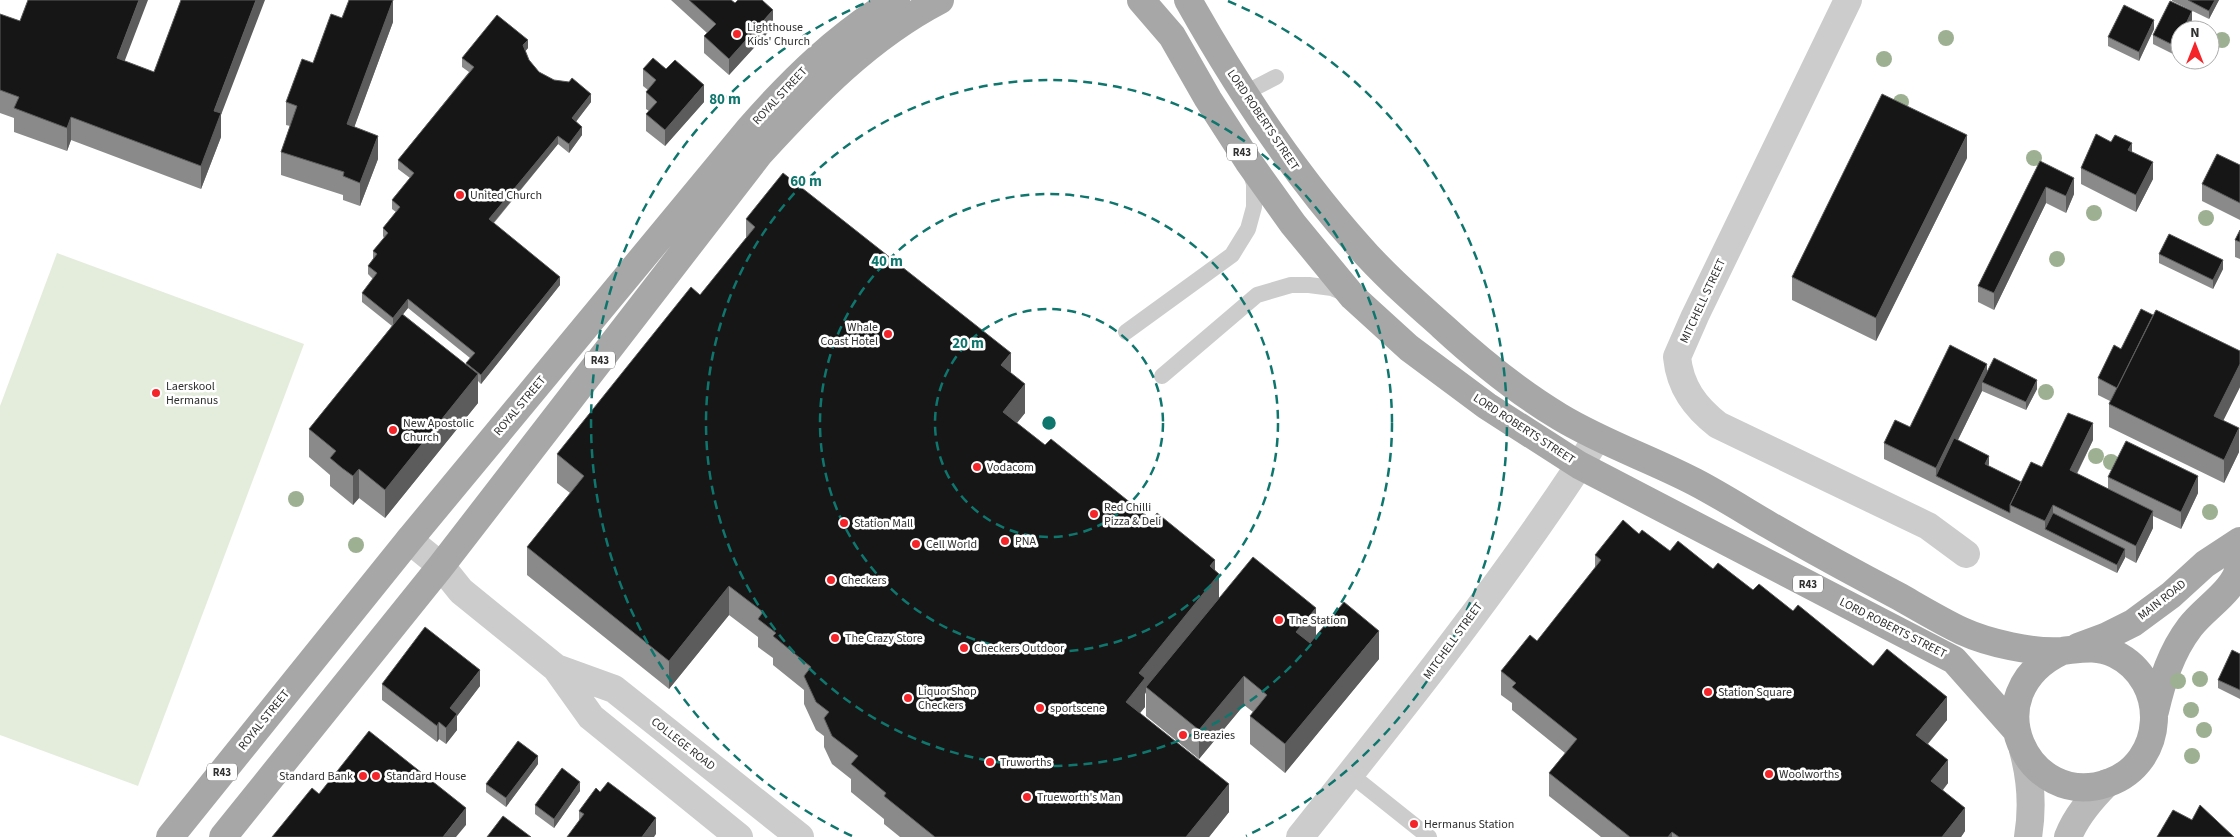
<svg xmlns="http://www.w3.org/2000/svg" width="2240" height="837" font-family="'Source Sans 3',sans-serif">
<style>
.green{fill:#e4eddc}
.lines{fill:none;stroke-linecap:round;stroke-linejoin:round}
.service{stroke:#ccc;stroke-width:16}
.minor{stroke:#ccc;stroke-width:28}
.secondary{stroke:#b9b9b9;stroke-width:28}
.primary{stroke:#a7a7a7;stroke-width:28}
.tree{fill:#9eb092}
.wall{fill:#8a8a8a;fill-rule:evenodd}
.shaded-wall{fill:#5c5c5c}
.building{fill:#161616;stroke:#5c5c5c}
.ring{fill:none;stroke:#0f766e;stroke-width:2.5;stroke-dasharray:9 6}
.poi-dot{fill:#f42429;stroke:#fff;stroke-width:2}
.labels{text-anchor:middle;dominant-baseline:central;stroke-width:5;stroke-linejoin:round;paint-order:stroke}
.shield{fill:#fff;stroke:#6d6d6d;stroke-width:1}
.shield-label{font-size:11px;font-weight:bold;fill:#2f2f2f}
.poi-label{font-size:12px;fill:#2f2f2f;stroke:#fff;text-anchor:start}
.street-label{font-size:12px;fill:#2f2f2f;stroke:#fff}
.centre{fill:#0f766e;stroke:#fff;stroke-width:2.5}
.ring-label{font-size:15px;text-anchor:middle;font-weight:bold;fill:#0f766e;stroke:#fff;stroke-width:5;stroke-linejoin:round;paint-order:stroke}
</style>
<rect width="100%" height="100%" fill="#fff"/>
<path class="green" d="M57,253l247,91 -166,442 -138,-51v-329z"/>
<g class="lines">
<path class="service" d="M1243,94l33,-17
M1126,332l106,-77 16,-26 6,-22v-23l-4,-13
M1162,376l95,-81 34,-10h18l23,3 17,7
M1350,774l79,63"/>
<path class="minor" d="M1848,0l-153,316 -18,41c3,30 18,50 41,68l210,101 38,28
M409,540l32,26 20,25 95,77 35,49 148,120
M556,668l58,21 186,148
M1300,837c103,-129 208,-260 297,-399"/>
<path class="secondary" d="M2023,750c8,29 10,57 5,87
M2068,837c8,-21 23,-38 39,-54"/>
<path class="primary" d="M1141,0l31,36 36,63 40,62 45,63 60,73 56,51 78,58 92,59 375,195 62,70
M1188,0c49,87 103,170 170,245 25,29 55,55 84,81 37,34 76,66 118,91 43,26 91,42 135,65 25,13 50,29 74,43 43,25 87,49 131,72 21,12 41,24 62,34 26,12 71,22 100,20 19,-2 34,-6 53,3 55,27 51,109 -7,129 -80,28 -137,-89 -46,-132
M2078,647l27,-10 28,-14 38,-28 34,-31 35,-23
M2155,711c7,-30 16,-59 35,-84 16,-21 44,-35 50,-62
M170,837l239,-297 341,-412c43,-49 89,-94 146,-128
M223,837l218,-271 319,-413c54,-59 109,-116 180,-153"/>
</g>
<g class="tree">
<circle cx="1946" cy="38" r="8"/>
<circle cx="2222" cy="40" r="8"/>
<circle cx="1884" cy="59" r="8"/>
<circle cx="1901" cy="102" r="8"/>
<circle cx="2034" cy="158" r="8"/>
<circle cx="2094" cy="213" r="8"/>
<circle cx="2206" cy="218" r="8"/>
<circle cx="2057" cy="259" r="8"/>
<circle cx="2046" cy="392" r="8"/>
<circle cx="2096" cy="456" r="8"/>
<circle cx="2111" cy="462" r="8"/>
<circle cx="296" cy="499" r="8"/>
<circle cx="2210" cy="512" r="8"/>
<circle cx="356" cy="545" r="8"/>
<circle cx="2200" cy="679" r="8"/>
<circle cx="2178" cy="681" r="8"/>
<circle cx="2191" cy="710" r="8"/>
<circle cx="2204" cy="730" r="8"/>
<circle cx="2192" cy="756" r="8"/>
</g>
<path class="wall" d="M393,0v22l-39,105 24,32 -18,47 -17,-6v-5l-62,-20v-23l9,-26 -4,-1v-23l27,-39 29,-45z
M671,0h60l4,3 38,24 -44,48 -25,-22v-17l3,-3z
M2172,0h47l-10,19 -37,-18z
M0,14l125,47 96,54v22l-20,52 -130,-49 -4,11 -53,-19v-14l-14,-5z
M2192,20l-17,35 -22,-11v-9z
M2154,29l-15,32 -31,-15v-9z
M528,48l-3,3 4,9 10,12 52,30 -15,19 6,14 -13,18 -11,-9 -64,79 66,62 -79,99 -3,-3v22l-93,115 -26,-20 -6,7 -23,-19v-11l-21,-18v-28l83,-103 -30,-24v-9l11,-14 -5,-5v-8l5,-7v-8l11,-13 -1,-2v-8l13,-16 -4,-3v-9l18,-22 -12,-9v-9l71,-88 -7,-5v-9zM408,308l62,50 -4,5v2l-63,-51z
M643,69l61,33 -39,44 -19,-15v-17l3,-3 -3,-2v-17l2,-2 -5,-4z
M2132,152l21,27 -17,33 -55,-28v-16z
M1967,158l-91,183 -84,-41v-23z
M2040,161l34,33 -8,19 -20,-10 -52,107 -16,-8v-16z
M2240,165v55l-38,-19v-17z
M746,219l265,154 14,40 -8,10 28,22 170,125 4,28 160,61 -94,114 -35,-29v-28l3,-4 -9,-7 -45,54 -53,-43v-24l-1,2v13l-5,6 89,99 -20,25h-309l-16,-13v-5l-33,-27v-13l-19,-15 -8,-17v-11l-8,-6 -12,-26v-14l-31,-25v-7l-15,-11v-10l-29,-22 -60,74 -142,-114v-28l43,-54 -13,-10v-29l143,-159 46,-56z
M2240,230v29l-5,-2v-17z
M2159,254l64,15 -10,20 -54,-26z
M2153,315l87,36v36l-17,34 16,31 -15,31 -115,-56v-23l1,-3 -12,-6v-17l23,-29z
M1987,371l50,18 -11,21 -44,-19 -24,49 31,24 -1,2 33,16 21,-15 51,-27 -16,34 31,15v-12l90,16 -17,36 -28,-13v12l-17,35 -11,-6 -8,16 -233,-114v-16l26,-16z
M1639,534l31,17 43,18 80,42 80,55 74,54 -19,24 20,39 -5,7 22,41 -4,6h-360l-52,-41v-23l16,-20 -53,-43v-7l-11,-8v-24l36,-30 58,-72v-14z
M2240,654v45l-22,-11v-8z
M382,684l98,2 -23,30v14l-11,14 -7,-5 -2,3 -55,-42z
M538,764l-32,43 -20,-15v-8z
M580,791l-26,37 -19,-14v-9z
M579,811l77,23 -77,-13z"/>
<path class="shaded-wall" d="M139,0h9l-31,81v-23z
M256,0h9l-44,115v22l-20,52v-23l13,-55z
M393,0v22l-46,125v-23z
M2215,0h4l-10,19v-8z
M773,10v17l-44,48v-16z
M2192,11v9l-5,10h-4z
M2154,20v9l-15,32v-9z
M2180,36v8l-5,11v-9z
M528,40v8l-5,6v-9z
M704,85v17l-39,44v-16z
M591,94v8l-19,25v-9z
M71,117v23l-4,11v-23z
M582,127v8l-13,18v-9z
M1967,135v23l-91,183v-23z
M378,136v23l-18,47v-23z
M558,136v8l-69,84v-9z
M2132,143v17l-4,-10z
M2153,162v17l-17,33v-17z
M2074,178v16l-8,19v-17z
M2046,187v16l-52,107v-17z
M2223,260v9l-10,20v-9z
M560,277v8l-79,99v-9z
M408,299v9l-15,19v-9z
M1011,353v29l-10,-17z
M1987,364v16l-5,2v9l-43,87 -3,-2v-8z
M2240,364v23l-26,52v-23z
M478,374v29l-93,115v-28z
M2037,380v9l-11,21v-8z
M1025,384v29l-22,27v-28z
M2093,423v17l-23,47v-17z
M2239,428v24l-15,31v-23z
M1989,456v8l-4,9v-9z
M359,469v29l-6,7v-29z
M2198,476v17l-17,36v-17z
M2053,505v17l-8,7v-8z
M2153,511v17l-17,35v-17z
M2125,549v9l-8,15v-8z
M1215,560v19l4,-5v28l-73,85v5l-1,2v13l-19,23v-28l13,-29 71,-107z
M729,586v29l-60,74v-28z
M1316,608v28l-20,24v-28z
M1379,631v28l-94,114v-29z
M480,670v16l-23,30v14l-11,14v-16l4,-20z
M1244,676v29l-45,54v-29z
M1947,697v23l-31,38v-23z
M439,722v17l-2,3v-16z
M538,756v8l-32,43v-9z
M1948,760v23l-17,21v-23z
M580,782v9l-26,37v-9z
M1229,784v28l-20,25h-23z
M466,808v17l-10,12h-13z
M1965,808v23l-4,6h-19z
M656,818v16l-2,3h-12z
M1672,832v5h-4z"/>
<path class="building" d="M28,0h111l-22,58 37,14 27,-72h75l-42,111 7,2 -20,53 -130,-49 -4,11 -53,-20 5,-11 -19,-7v-76l20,7z
M349,0h44l-46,124 31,12 -18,47 -17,-7 1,-4 -63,-20 16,-46 -11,-4 16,-43 11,4 18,-49 11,4z
M689,0h42l4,3 3,-3h24l11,10 -44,49 -25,-23 12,-12z
M2188,0h27l-6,11z
M2170,1l22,10 -9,19h-3v6l-5,10 -22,-11z
M2124,5l30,15 -15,32 -31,-15z
M497,15l31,25 -5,5 6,15 10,12 15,8 15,2 3,-4 19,16 -19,24 10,9 -13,17 -11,-8 -69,83 71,58 -79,98 -15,-12 9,-10 -67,-54 -15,19 -31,-25 15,-20 -9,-7 9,-12 -4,-3 15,-18 -5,-5 17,-21 -8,-7 22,-27 -16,-13 76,-93 -12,-9z
M653,58l13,11 9,-9 29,25 -39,45 -19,-16 11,-12 -11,-10 10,-12 -13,-11z
M1882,94l85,41 -91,183 -84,-41z
M2096,134l15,8 4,-7 17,8 -4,7 25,12 -17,33 -55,-27z
M2217,154l23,11v38l-38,-19z
M2040,161l34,17 -8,18 -20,-9 -52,106 -16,-7z
M783,173l228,180 -10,12 24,19 -22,28 42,33 6,-6 101,81 5,-7 58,47 -5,6 9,8 -80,99 6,5 -19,24 103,82 -43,53h-251l-51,-41 2,-3 -35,-29 7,-8 -26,-20 -8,-18 5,-6 -13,-10 -12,-26 7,-9 -38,-31 3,-3 -18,-14 5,-7 -34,-26 -60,75 -142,-114 57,-71 -27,-22 134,-167 9,8 55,-68 -9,-8z
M2240,230v12l-5,-2z
M2169,234l54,26 -10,20 -54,-26z
M2141,309l12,6 -36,73 -19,-10 16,-33 7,4z
M2156,310l84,41v13l-26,52 25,12 -15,32 -115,-56z
M402,314l76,60 -93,116 -26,-21 -6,7 -11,-8 -12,-10 6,-7 -27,-22z
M1950,345l37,19 -51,104 -52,-25 11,-23 15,7z
M1994,358l43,22 -11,22 -44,-20z
M2068,413l25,10 -23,47 83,41 -17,35 -83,-41 -8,16 -35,-16 21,-43 11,5z
M1954,438l35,18 -4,8 36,18 -11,23v8l-74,-37z
M2126,441l72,35 -17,36 -73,-35z
M2053,513l72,36 -8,16 -72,-36z
M1623,520l16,14 3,-4 28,21 8,-10 35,28 5,-6 35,27 6,-6 34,27 5,-6 75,61 14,-17 60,48 -31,38 32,25 -17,21 34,27 -23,29h-263l-7,-5 -4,5h-38l-81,-64 28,-34 -65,-52 4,-4 -15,-12 29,-36 7,6 64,-81 -6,-5z
M1253,557l63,51 -20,24 14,11 34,-41 35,29 -94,113 -35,-28 17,-21 -23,-19 -45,54 -53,-43z
M425,627l55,43 -30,38 7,6 -11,14 -7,-6 -2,4 -55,-42z
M2232,650l8,4v36l-22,-10z
M369,731l97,77 -23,29h-171l40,-49 7,6z
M518,741l20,15 -32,42 -20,-14z
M562,768l18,14 -26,37 -19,-14z
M608,782l48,36 -14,19h-75l17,-23 -5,-3 17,-23 4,4z
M2200,805l34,32h-77l16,-27 19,10z
M503,816l28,21h-44z"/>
<g class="ring">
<circle cx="1049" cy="423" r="114"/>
<circle cx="1049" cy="423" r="229"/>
<circle cx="1049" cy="423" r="343"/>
<path d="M852 836A458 458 0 0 1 870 1M1228 1A458 458 0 0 1 1246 836"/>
</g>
<g class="poi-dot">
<circle cx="737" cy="34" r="5"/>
<circle cx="460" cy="195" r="5"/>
<circle cx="888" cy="334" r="5"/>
<circle cx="156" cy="393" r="5"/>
<circle cx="393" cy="430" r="5"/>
<circle cx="977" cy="467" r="5"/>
<circle cx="1094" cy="514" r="5"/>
<circle cx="844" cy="523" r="5"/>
<circle cx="1005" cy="541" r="5"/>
<circle cx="916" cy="544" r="5"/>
<circle cx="831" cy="580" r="5"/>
<circle cx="1279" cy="620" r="5"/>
<circle cx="835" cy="638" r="5"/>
<circle cx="964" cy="648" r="5"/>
<circle cx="1708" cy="692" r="5"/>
<circle cx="908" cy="698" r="5"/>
<circle cx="1040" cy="708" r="5"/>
<circle cx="1183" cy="735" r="5"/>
<circle cx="990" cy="762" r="5"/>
<circle cx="1769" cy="774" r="5"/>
<circle cx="363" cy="776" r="5"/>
<circle cx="376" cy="776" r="5"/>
<circle cx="1027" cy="797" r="5"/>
<circle cx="1414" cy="824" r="5"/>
</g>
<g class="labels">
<g class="shield">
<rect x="1227" y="143.5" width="30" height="17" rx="4"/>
<rect x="585" y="351.5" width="30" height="17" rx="4"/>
<rect x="1793" y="575.5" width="30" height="17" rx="4"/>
<rect x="207" y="763.5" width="30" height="17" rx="4"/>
</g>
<g class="shield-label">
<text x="1242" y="152">R43</text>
<text x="600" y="360">R43</text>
<text x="1808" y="584">R43</text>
<text x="222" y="772">R43</text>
</g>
<g class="poi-label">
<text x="747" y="27">Lighthouse<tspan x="747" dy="14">Kids' Church</tspan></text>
<text x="470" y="195">United Church</text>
<text x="878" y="327" text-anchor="end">Whale<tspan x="878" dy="14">Coast Hotel</tspan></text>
<text x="166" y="386">Laerskool<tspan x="166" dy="14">Hermanus</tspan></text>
<text x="403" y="423">New Apostolic<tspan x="403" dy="14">Church</tspan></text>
<text x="987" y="467">Vodacom</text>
<text x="1104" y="507">Red Chilli<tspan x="1104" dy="14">Pizza &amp; Deli</tspan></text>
<text x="854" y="523">Station Mall</text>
<text x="1015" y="541">PNA</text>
<text x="926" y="544">Cell World</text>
<text x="841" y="580">Checkers</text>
<text x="1289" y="620">The Station</text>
<text x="845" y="638">The Crazy Store</text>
<text x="974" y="648">Checkers Outdoor</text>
<text x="918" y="691">LiquorShop<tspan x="918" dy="14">Checkers</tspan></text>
<text x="1718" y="692">Station Square</text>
<text x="1050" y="708">sportscene</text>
<text x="1193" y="735">Breazies</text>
<text x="1000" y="762">Truworths</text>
<text x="1779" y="774">Woolworths</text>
<text x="353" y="776" text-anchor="end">Standard Bank</text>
<text x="386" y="776">Standard House</text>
<text x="1037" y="797">Trueworth's Man</text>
<text x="1424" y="824">Hermanus Station</text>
</g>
<g class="street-label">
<text transform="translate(780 96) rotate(-47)">ROYAL STREET</text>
<text transform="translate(1263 120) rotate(56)">LORD ROBERTS STREET</text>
<text transform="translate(1703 301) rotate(-65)">MITCHELL STREET</text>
<text transform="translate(520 406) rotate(-50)">ROYAL STREET</text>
<text transform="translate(1524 429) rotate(33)">LORD ROBERTS STREET</text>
<text transform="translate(2162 600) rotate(-38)">MAIN ROAD</text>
<text transform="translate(1893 628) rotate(27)">LORD ROBERTS STREET</text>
<text transform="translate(1453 641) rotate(-54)">MITCHELL STREET</text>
<text transform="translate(264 720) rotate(-51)">ROYAL STREET</text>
<text transform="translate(683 744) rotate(38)">COLLEGE ROAD</text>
</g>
</g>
<circle cx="1049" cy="423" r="8" class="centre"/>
<g class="ring-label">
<text x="725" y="104">80 m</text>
<text x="806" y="186">60 m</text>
<text x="887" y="266">40 m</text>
<text x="968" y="348">20 m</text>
</g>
<g transform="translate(2195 45)"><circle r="24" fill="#ffffff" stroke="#acacac"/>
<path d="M0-4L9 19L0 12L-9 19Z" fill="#f42429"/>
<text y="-8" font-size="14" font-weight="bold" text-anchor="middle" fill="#2f2f2f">N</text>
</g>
</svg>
